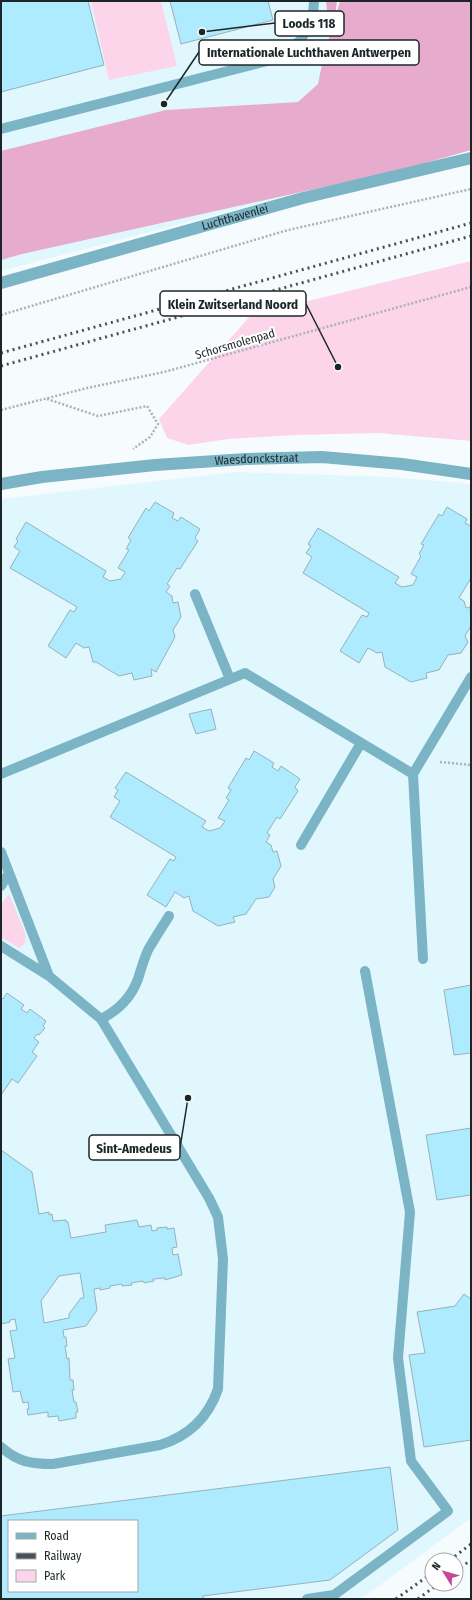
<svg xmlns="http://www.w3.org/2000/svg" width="472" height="1600" font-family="'Fira Sans Condensed',sans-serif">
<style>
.built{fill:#e1f7fe;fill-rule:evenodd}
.green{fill:#fdd5eb}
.forest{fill:#e7abcd}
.water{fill:#e3a7ca}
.building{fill:#aeebfe;stroke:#97b1b9;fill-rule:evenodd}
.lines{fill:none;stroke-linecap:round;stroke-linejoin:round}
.path{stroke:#abb2b4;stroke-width:2.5;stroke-dasharray:2 2;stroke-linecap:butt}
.lane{stroke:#7ab4c5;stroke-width:10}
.street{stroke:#7ab4c5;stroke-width:12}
.rail{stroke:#485154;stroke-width:3;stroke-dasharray:2 4;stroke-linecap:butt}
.labels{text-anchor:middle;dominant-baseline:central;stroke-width:4;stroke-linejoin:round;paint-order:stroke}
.street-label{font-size:12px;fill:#1c2629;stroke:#fff}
.leader{fill:none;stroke:#1c2629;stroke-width:1.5}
.callout-dot{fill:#1c2629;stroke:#fff;stroke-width:1.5}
.callout{fill:#fff;stroke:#1c2629;stroke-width:1.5}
.callout-label{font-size:13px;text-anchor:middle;font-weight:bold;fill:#1c2629}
</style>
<rect width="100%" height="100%" fill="#f6fbfd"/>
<path class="built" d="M1,1h327v184l-327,86z
M235,472l154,5 73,6 9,2v1033l-110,81h-360v-1100zM9,1521h128v70h-128z"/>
<path class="green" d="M91,1h70l16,65 -68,14z
M471,261v180l-93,-8 -83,2 -67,4 -40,6 -21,-7 -8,-19 92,-104z
M9,894l16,39c1,7 1,11 -6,15l-18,-11v-33z"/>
<path class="forest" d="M340,1h131v149l-66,19 -383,85 -21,6v-109l165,-41 132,-8 20,-18 6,-30z"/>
<path class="water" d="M326,1h11l-3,26 -6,-4z"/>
<path class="building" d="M1,1h87l16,64 -103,27z
M170,1h98l5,19 -92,24z
M155,502l19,11 -2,5 6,3 3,-4 19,12 -5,9 3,3 -18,28 -3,-1 -10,16 3,2 -4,6 6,4 1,7 5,-1 3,15 -8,13 2,7 -19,35 -5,-3 1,7 -18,4 -2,-7 -13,3 -23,-14h-3l-4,-15 -5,1 -8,-5 -10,15 -18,-12 22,-36 4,2 3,-5 -67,-39 10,-17 -6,-4 4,-6 -2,-2 10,-17 80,49 -3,6 7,4 11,-2 4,-7 -7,-4 11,-18 -3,-1 5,-9 -3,-2 18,-30 3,3z
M447,507l20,12 -2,4 6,3v52l-12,20 5,3 2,7 4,-1 1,19 -6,10 3,6 -7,11 -13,2 -9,15 -13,3 1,5 -16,4 -26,-15 -3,-15 -5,1 -9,-5 -9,15 -19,-12 22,-36 5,2 2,-4 -66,-40 9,-16 -6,-4 5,-7 -3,-2 10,-16 81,49 -4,6 7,4 11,-2 4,-8 -6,-3 10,-18 -2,-2 5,-9 -3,-1 18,-30 3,2z
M211,709l5,20 -20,5 -7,-20z
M254,751l20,12 -2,4 6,4 3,-5 19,13 -5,8 3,4 -18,28 -3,-2 -10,16 3,2 -4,7 5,3 2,7 4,-1 4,15 -8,13 2,8 -6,10 -13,2 -10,15 -13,3 2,5 -17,4 -25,-15 -4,-15 -5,2 -9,-6 -9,15 -19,-12 23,-36 4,2 2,-4 -66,-40 10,-16 -6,-4 4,-7 -3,-2 11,-16 80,49 -4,6 7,4 11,-3 5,-7 -7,-3 11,-18 -3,-2 5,-8 -3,-2 18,-30 3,2z
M471,985v68l-17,2 -10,-65z
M7,993l17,12 -3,4 6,4 3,-4 16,12 -3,5 2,2 -6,7 -2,-1 -3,4 5,4 -7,10 5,4 -19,27 -6,-4 -11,16v-97l2,1z
M471,1128v67l-34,5 -11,-65z
M1,1150l31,22 7,42 10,-2v3l3,-1 1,7 13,-1v2h2l3,16 35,-6 -1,-7 32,-5 2,7 12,-2 1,6 5,-1v-2l10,-1v2l7,-1 3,19 -5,1 1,7 5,-1 4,21 -17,5v-2l-12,1 1,2 -10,2 -1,-2 -12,2 1,2 -10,1v-2l-12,2v2l-10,2v-2l-6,1 3,21 -11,16 -23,4 1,7h2l1,9h-2l2,13 2,-1 1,22h3l1,10h-2l2,12h2l2,10h-2v6l-17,3 -1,-5 -10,1v-5l-20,3 -1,-6h2l-1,-7 -5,1 -3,-12 -7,1 -5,-33 7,-1 -5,-27 7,-1 -2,-11 -5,1v2l-9,2zM80,1273l4,25h-3l-12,16v4l-25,5 -3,-22 18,-25z
M464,1294l7,5v141l-47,7 -15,-92 16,-2 -8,-41 38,-6z
M390,1467l8,63 -68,50 -127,16v3h-202v-83zM9,1521h128v70h-128z"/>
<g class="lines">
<path class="path" d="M1,315l287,-85 183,-41
M47,399l51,17 49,-10 11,18 -8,13 -17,12
M1,410l86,-22 77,-16 307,-85
M440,762l31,3"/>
<path class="lane" d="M1,129l274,-70 26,-19 12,-25 1,-14
M195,594l35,85
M1,774l244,-101 168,101
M301,845l60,-102
M1,852l48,124 52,43 108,179 9,19 5,42 -5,130c-10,29 -29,47 -58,56l-107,19c-22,0 -35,-2 -52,-17
M1,886l8,-13
M1,946l48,30
M423,959l-10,-185 58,-97
M101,1019c18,-9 30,-21 37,-40 3,-10 6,-20 10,-29 7,-12 14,-23 21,-34
M307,1599l27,-4 114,-84 -37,-50 -13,-103 12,-146 -45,-241"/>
<g class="street">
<path id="s1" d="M1,283l302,-85 168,-40"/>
<path id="s2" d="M1,484l41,-7 113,-12 91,-6 76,-2 80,7 69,10"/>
</g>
<path class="rail" d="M1,353l470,-130
M1,366l470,-130
M450,1560l21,-16
M456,1571l15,-11
M396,1599l36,-26
M418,1599l20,-15"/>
</g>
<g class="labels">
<g class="street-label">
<text stroke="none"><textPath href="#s1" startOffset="243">Luchthavenlei</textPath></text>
<text transform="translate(235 344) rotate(-16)">Schorsmolenpad</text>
<text stroke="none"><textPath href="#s2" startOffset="257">Waesdonckstraat</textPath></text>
</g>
</g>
<path class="leader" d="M202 32L275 23M164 104L199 52M338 367L306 304M188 1098L180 1148"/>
<g class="callout-dot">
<circle cx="202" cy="32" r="4"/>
<circle cx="164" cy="104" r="4"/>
<circle cx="338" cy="367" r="4"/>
<circle cx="188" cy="1098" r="4"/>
</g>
<g class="callout">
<rect x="275" y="11" width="69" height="25" rx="4"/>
<rect x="199" y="40" width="220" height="25" rx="4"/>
<rect x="160" y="291" width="146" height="25" rx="4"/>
<rect x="89" y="1135" width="91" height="25" rx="4"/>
</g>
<g class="callout-label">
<text x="309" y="28">Loods 118</text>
<text x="309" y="57">Internationale Luchthaven Antwerpen</text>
<text x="233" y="309">Klein Zwitserland Noord</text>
<text x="134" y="1153">Sint-Amedeus</text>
</g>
<rect width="472" height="1600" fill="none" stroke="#1c2629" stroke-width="4"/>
<rect x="8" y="1520" width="130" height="72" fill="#ffffff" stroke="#a4a8a9"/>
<rect x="16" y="1533" width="20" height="6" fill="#7ab4c5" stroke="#a4a8a9"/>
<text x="44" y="1540" font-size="12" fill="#1c2629">Road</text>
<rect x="16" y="1553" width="20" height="6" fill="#485154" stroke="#a4a8a9"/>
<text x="44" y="1560" font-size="12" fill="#1c2629">Railway</text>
<rect x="16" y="1570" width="20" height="12" fill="#fdd5eb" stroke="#a4a8a9"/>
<text x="44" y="1580" font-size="12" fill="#1c2629">Park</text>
<g transform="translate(444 1572) rotate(307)"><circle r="19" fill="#ffffff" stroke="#a4a8a9"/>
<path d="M0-3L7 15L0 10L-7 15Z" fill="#c44899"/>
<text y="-6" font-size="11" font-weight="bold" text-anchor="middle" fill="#1c2629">N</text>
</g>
</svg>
